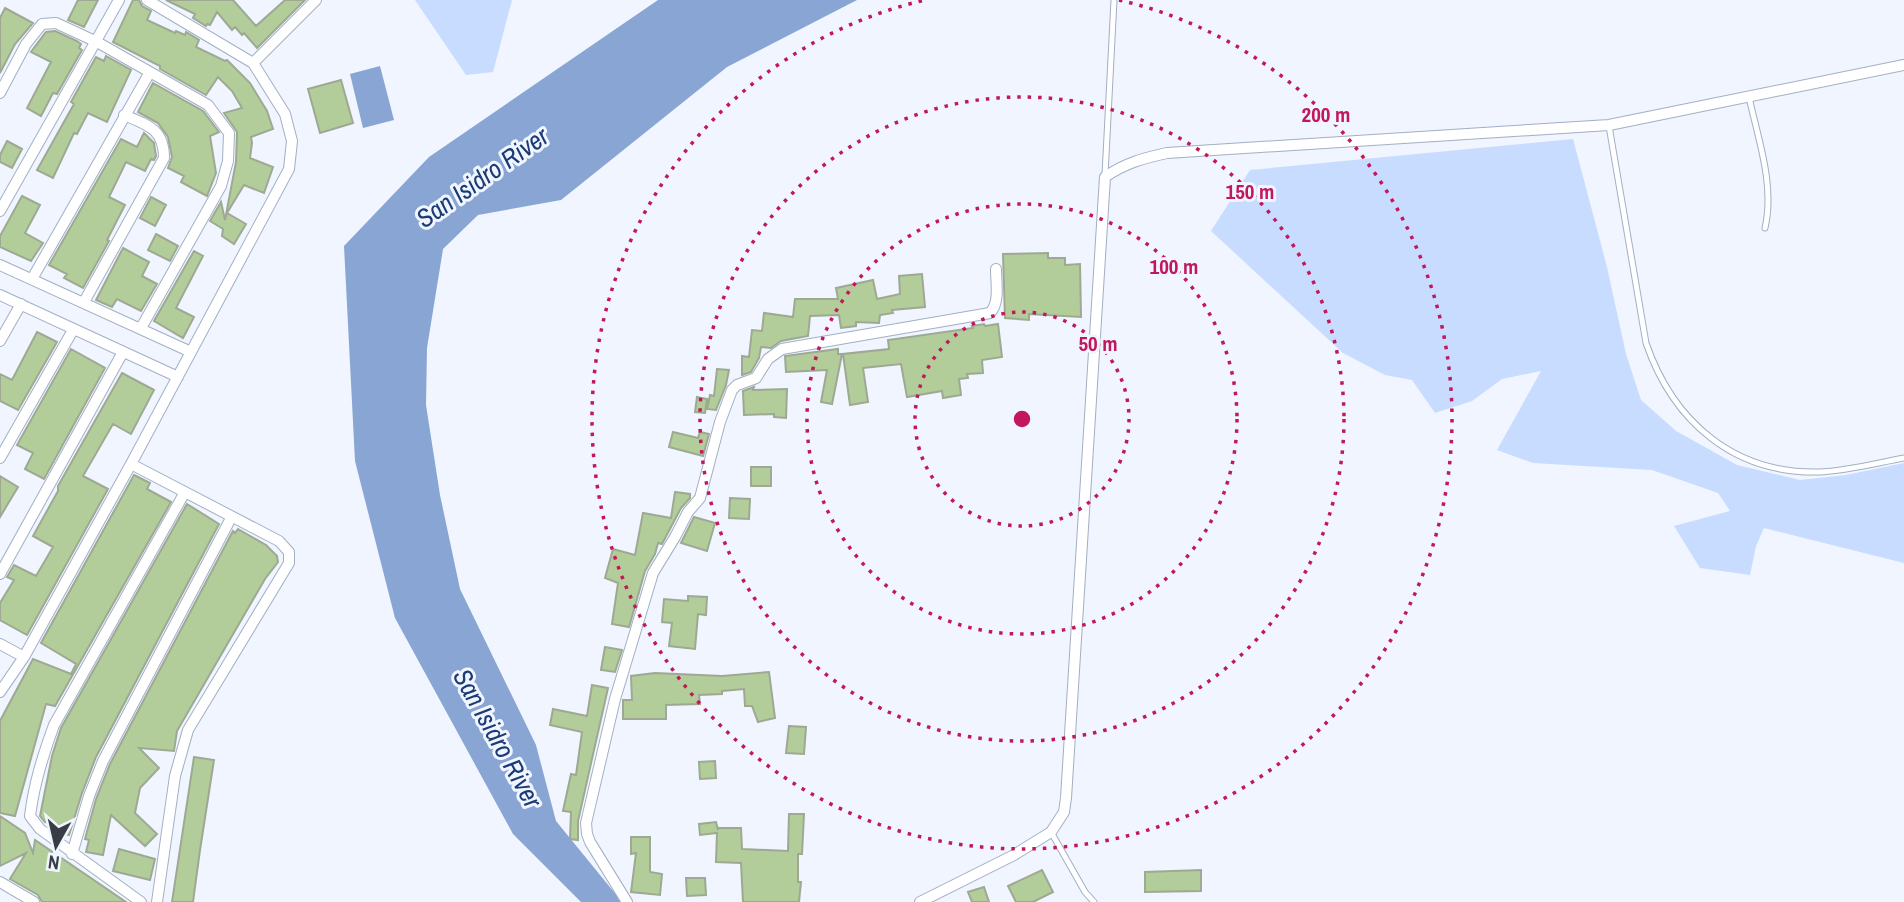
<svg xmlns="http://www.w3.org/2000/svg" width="1904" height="902" font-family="'Archivo Narrow',sans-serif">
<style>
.green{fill:#c7dcfe}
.water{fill:#88a5d3}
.building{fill:#b3cd9a;stroke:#9da993;stroke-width:2}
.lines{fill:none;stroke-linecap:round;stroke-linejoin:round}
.service-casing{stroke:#a2afc4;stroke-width:7}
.minor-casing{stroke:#a2afc4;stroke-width:12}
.service{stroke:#fff;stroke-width:5}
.minor{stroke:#fff;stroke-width:10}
.ring{fill:none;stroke:#c2185b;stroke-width:3.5;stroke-dasharray:3.5 7}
.labels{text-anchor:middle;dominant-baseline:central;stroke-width:6;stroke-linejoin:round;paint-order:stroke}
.water-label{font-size:26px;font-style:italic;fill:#1a3b74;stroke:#f0f5ff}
.centre{fill:#c2185b;stroke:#f0f5ff;stroke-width:3.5}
.ring-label{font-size:21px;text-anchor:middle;font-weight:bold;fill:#c2185b;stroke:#f0f5ff;stroke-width:6;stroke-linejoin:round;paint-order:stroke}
</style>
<rect width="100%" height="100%" fill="#f0f5ff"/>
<path class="green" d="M415,0h97l-19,72 -27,3z
M1573,139l34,128 19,87 15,46 35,31 61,34 63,15 46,-5 58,-12v100l-140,-35 -8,18 -6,29 -50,-7 -26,-42 56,-15 -12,-18 -66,-23 -119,-7 -36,-13 44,-79 -39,8 -30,22 -37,12 -23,-33 -27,-5 -42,-22 -132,-122 39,-61z"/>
<path class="water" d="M658,0h199l-130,67 -166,133 -83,15 -35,34 -16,99 -1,57 14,90 20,94 76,156 20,76 66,81h-41l-68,-68 -118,-216 -40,-157 -11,-215 85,-89z
M380,66l14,54 -31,8 -13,-54z"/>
<path class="building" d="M78,0h20l-14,27 -16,-7z
M133,0h6l3,6 9,5 -4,9 28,13 1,-2 9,4 1,-3 13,8 -3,7 29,14 2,-1 23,23 17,28 6,18 -22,8 1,6 -2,15 23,9 -9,26 -20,-8 -17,28 19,11 -12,20 -12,-8 1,-7 -13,-8 11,-19 4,18 11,-58 1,-30 -13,-19 18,-5 -10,-17 -14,-14 -12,18 -46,-26v-3l-47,-24z
M166,0h67l23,26 29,-26h20l-48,48 -13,-15 -2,2 -7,-8 -3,3 -15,-18 -7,13 -3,-1 -1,2 -13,-8 2,-4z
M5,8l28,15 -18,21 -15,29v-55z
M55,31l22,10 4,3 -2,4 3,2 -25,44 -4,-1 -12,23 -14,-8 24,-46 -20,-10 15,-20z
M106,56l25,14 -24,52 -19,-9 -11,21 -3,-1 -21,45 -16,-8 37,-66 -3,-2 25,-45 8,4z
M341,80l12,43 -33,10 -12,-44z
M153,83l50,28 16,21 -9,4 6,37 -9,23 -26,-14 3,-6 -16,-8 4,-11 -4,-20 -10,-14 -20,-11z
M144,133l10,10 2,13 -2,4 -3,-1 -6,12 -19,-9 -17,35 16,8 -18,35 2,1 -26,47 -19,-10 3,-4 -18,-9 72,-126 16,8z
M7,141l15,8 -10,19 -12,-6v-7z
M22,196l18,9 -15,28 18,10 -12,18 -31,-14v-11z
M151,197l15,8 -11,21 -15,-8z
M156,234l22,12 -8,15 -22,-11z
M123,248l26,14 -7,14 15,8 -16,27 -24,-12 -5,8 -16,-7z
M194,251l9,5 -27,52 18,9 -11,21 -29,-17z
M1048,253v5h17v7l15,-1 1,53 -52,-3v6l-24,-2 -2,-64z
M922,274l3,33 -33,3 1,3 -13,2 -1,8 -23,-1v4l-15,2 -2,-13 -29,1 -2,20 -27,5 -10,7 -10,-1 -2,11 -8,14 -9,3v-19l7,1 3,-27 10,1 2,-18 29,4 2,-18h43l-2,-11 37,-8 4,19 23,-5 -1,-18z
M984,324l1,2 13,-2 4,33 -20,3 1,13 -16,1 1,4 -9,1 2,16 -18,3 -1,-7 -35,6 -6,-33 -38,4 5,34 -18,3 -7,-51 46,-5 -1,-9 85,-12 -1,-2z
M37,332l20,10 -39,68 -18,-9v-27l12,6z
M71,349l34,19 -61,111 -19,-10 8,-16 -16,-8z
M838,349v5h4l-10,50 -11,-2 6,-32 -41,2 -1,-16z
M717,369l12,1 -3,15 -10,25 -9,-1 3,-14 4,1z
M122,373l32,17 -23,44 -18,-10 -30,52 25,13 -81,146 -27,-15v-17l14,-23 -7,-3 7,-12 22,11 17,-29 -20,-11 25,-45v-5z
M754,387l-1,3 34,-1 -1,29 -12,-1v-3l-30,1 -1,-24z
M697,397l10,2 -2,14 -10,-1z
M673,432l25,6 2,-6 9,2 -6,22 -34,-9z
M751,467h20v19h-20z
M134,475l16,8 -3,6 24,13 -116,204 -9,-2 -31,112 -15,-3v-92l33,-62 38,15 5,-10 -35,-21z
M0,476l18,11 -18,30z
M675,492l15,2v4l-9,10 -19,36 -4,-1 -3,11 -10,17 -16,56 -17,-3 6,-41 -13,-5 8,-29 22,6 8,-42 28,5z
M730,498l20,1 -1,20 -20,-1z
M187,504l32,20 -123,233 -14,36 -13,42 -10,-2 -2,-2 1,-6 -13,-3 -5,-6 12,-60 9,-28z
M694,517l21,6 -8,28 -26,-8z
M238,529l28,16 11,11 1,6 -13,17 -88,152 -3,20 -35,-3 20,20 -19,20 -5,25 22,21 -12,12 -34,-31 -8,40 -17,-3 3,-12 -4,-1 11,-40 14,-35 123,-233 2,2z
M688,596l19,1 -1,18 -8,-1 -3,35 -26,-3 3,-23 -10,-1 2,-23 24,2z
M605,647l17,3 -7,22 -14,-2z
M769,672l6,46 -17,4 -6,-16h-7l-1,-17 -22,2v3l-23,1 1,9 -34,1v14h-43v-19h9l-1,-24 24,-3 67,3z
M592,685l16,3 -30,133v19l-8,-1 1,-27 -8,-1 8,-37 5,1 6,-43 -32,-7 3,-16 34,7z
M789,726l17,1 -2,27 -18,-1z
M194,757l20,3 -14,90 -7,52h-21z
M715,761l1,17 -16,1 -1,-17z
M789,814h15l-2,40h-4v28h3l-2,20h-56l-2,-39 -25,-1 1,-29 -17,2 -1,-11 17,-2 2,8v-2h23l1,21 46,2z
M0,816l25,17 8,20 2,-13 91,62h-84l-4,-7 -28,-16 16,-26 -26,13z
M631,837h19v35l12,2 -2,21 -29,-3 5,-39 -5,1z
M119,849l36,10 -5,21 -37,-9z
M1042,870l11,22 -20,10h-17l-8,-16z
M1201,870v21l-56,1v-20z
M686,878h19l1,17 -19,1z
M984,887l5,15h-17l-4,-10z"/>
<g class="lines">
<g class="service-casing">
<path id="service" d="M1749,97c9,42 26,88 16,131
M1609,126l37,217c27,78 87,131 173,129 27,-1 58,-9 85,-14
M1105,175l9,-175
M1051,832l34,60 9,10"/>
</g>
<g class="minor-casing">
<path id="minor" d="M253,63l63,-63
M0,93l26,-49 16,-20 14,-1 41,19 111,63 21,28 -1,28 -7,25 -80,142
M0,211l119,-211
M0,265l191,87
M32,279l118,-207
M0,295l178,82
M84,302l80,-144c0,-29 -16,-33 -40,-43
M0,341l21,-37
M0,458l73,-128
M131,464l148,77 10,11v11l-101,167 -13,46 -18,126
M0,574l123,-222
M0,644l24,13
M0,692l24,-35 107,-193 158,-295 3,-28 -7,-27 -32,-51 -106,-63
M72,854l17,-58 14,-35 128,-243
M0,882l34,20
M141,902l-101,-73 -10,-13c4,-33 13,-61 24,-91l131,-233
M627,902l-37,-60 -3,-8 -1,-11 29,-124 38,-126 22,-36 13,-25 12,-14 20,-76 12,-32 5,-5 19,-7 12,-19 14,-10 208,-36c10,-10 6,-30 6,-44
M920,902l94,-47 37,-23 13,-20 2,-14 39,-621c20,-14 39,-19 62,-24l442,-28 295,-60"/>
</g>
<use href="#service" class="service"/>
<use href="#minor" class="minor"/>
</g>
<g class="ring">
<circle cx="1022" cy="419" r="107"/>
<circle cx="1022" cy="419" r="215"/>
<circle cx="1022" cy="419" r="322"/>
<path d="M1119 0A430 430 0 1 1 925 0"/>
</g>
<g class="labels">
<g class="water-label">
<text transform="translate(482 177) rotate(-35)">San Isidro River</text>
<text transform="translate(498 738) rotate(61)">San Isidro River</text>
</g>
</g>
<circle cx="1022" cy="419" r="10" class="centre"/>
<g class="ring-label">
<text x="1326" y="122">200 m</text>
<text x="1250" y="199">150 m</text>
<text x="1174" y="274">100 m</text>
<text x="1098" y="351">50 m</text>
</g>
<g transform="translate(56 846) rotate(188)" stroke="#f0f5ff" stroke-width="5" paint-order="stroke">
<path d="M0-5L12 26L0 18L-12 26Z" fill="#373c45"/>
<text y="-10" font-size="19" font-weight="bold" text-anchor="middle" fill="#373c45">N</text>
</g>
</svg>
